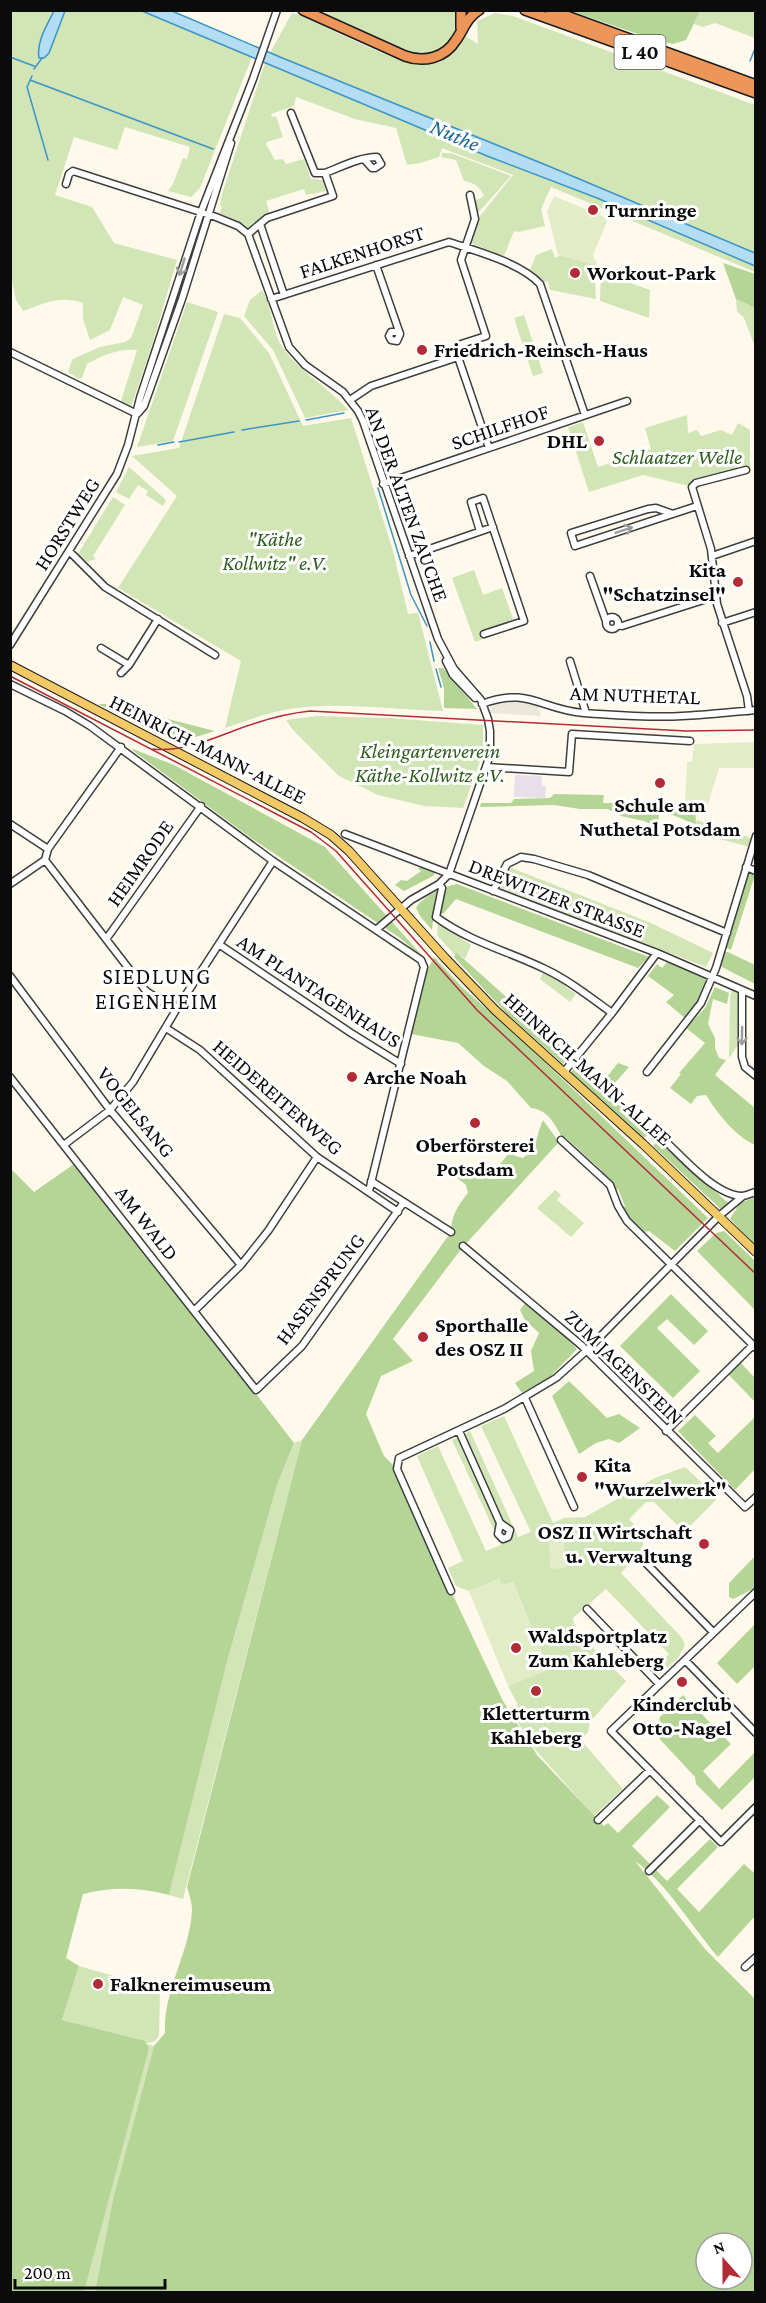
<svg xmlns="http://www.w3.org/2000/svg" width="766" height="2303" font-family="'Crimson Pro',serif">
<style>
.industrial{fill:#e8dfea}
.green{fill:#d1e5b6}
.forest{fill:#b5d597;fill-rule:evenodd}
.pitch{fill:#e2edc8}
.plaza{fill:#ece7db}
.water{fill:#b2ddf2;stroke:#3d94c5;stroke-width:1.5}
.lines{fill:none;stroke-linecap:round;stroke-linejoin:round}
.stream{stroke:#3d94c5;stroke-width:1.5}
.minor-casing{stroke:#3e3e3e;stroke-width:9}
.major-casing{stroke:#1c1c1c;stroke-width:10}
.highway-casing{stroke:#1c1c1c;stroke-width:12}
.minor{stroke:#fff;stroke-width:6}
.major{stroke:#f1c967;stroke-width:8}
.highway{stroke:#ec965a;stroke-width:9}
.tram{stroke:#b22c38;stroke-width:1.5}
.oneway{stroke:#9d9d9d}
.poi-dot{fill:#b22c38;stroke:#fff;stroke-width:2}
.labels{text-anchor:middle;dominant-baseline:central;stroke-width:6;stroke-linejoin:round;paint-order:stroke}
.shield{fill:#fff;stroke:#545454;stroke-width:1.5}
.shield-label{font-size:20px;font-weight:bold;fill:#0b0b0b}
.poi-label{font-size:21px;font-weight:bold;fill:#0b0b0b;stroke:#fff;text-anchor:start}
.street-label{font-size:21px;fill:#0b0b0b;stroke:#fff}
.park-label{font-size:21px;font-style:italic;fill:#2f5e20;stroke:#fff}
.water-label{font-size:22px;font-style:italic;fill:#1c6594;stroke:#fff}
.neighbourhood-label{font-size:22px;letter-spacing:1.5px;fill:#0b0b0b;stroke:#fff}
</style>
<rect width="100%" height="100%" fill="#fef9ea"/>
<path class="industrial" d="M515,775l27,1v10h4l-1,12 -31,-1z"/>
<path class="green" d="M65,10l77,1 110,46 -52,131 -9,9 -23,-6 5,-7 10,-26 4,1 3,-12 -65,-20 -8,23 -43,-13 -19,58 37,12 22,36 63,17 -25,85 -21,62 -10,-6 16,-51c-17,-2 -35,5 -50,14l-5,14 -3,1 -11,-7 4,-12 3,-2 25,-11 25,-5 6,-4 12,-33 -20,-8 -13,33 -20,10 -7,-21v-16c-23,-8 -38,0 -60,8l-7,-11 -5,-24v-265h43l-10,21 -6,24 4,2 7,-5z
M456,10c8,23 -13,46 -35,46 -5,0 -10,-3 -14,-4l-87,-41z
M700,11h55v27l-40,-15 -12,4 -9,-3z
M292,13l12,3c27,13 104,55 130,48 15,-4 22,-16 31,-28l13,8 -1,-23 18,-8 18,3 242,89v150l-485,-202z
M265,63l222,93 110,42 158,68v6l-204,-85 -10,22 4,17 -27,6 -4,-1 -10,25 -36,-14 12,-26 33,-41 -71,-27 -3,9 -19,6 -13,2 -11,-37 -41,-9 -59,-22 -2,9 -23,8 1,3 4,-1 7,21 -16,5 -1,2 9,16 8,-1 3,5 18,-5 7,20 12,1 3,11 -20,4 -2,-6 -38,12 4,14 -23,14 -9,-8 -18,-8 2,-6 -2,-2 2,-11z
M443,150v3h8l60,23 -34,38 -4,-12 11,-6c-4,-10 -10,-13 -20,-15l-8,-21 -15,-3z
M552,249l3,9 14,-6 29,14 -3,14 1,19 -46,-9 -2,-9 -4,1 -14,-12 6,-15z
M601,273l49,17 -1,28 -49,-17z
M262,290c11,18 10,43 21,58 18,25 45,39 65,62l-43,8 -32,-68 -29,-34 6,-16z
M736,299l19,9v39l-11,-29 -7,-7z
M187,302l31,10 -45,129 -36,6z
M224,314l16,4 29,35 34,73 48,-8 42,133 15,63 10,-1 25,98c-48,-1 -99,-9 -147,-3 -24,3 -48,12 -71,20l16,-67 -123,-73 59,-92 -45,-40 47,-8z
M524,315l19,58 -10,3 -19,-58z
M687,415l1,18 9,-3 4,6 20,-6 11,5 6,-12 12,7v37l-11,1 -48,17h-6l-42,-10 -54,17 -21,-65 15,-5 15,45 53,-18 -6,-21z
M129,467l37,33 -3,6 -17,-11 2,-4 -10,-6 -9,14 -13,-7z
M113,497l12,8 -32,51 3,3 -9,3 -9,-8z
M474,570l9,25 19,-7 14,39 -41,15 -23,-64z
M317,716l71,2 95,7v28l-20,55 -39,-2 -46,-11 -39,-19 -46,-46 -7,-10z
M697,820l54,18 -1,9 -57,-15z
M509,867l142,56 62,30 -7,14 -208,-80z
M438,923l33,22 -6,14 -9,-7 -1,3 -18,-20z
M544,971l24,13 -2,3 10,7 -6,8 -30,-23z
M732,990l7,4 -1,51 -9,13 1,-61z
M555,1190l6,5 -4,5 27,23 -13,14 -34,-29z
M504,1416l49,107 11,-5 21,-1 70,-39 30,-11 33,31 -34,34 -30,-30h-8l-17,17c25,27 13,30 -8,54l61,65 3,7 -7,13 -17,15 -6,-6 14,-13 -63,-65 -33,29 2,12 51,51 -36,41 -2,10 -7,8 42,49 -29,27 -61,-69 -24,-39 9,-3 -10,-19 41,-17 -36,-87 -11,4 -3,-7 -30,12 -13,-5 -8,-18 15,-7 -46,-105 21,-10 48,105 15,-6 -49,-105 18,-9 48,106 13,-5 -50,-106z
M302,1440l-119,459 -14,-4 59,-237 49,-173 17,-42z
M79,1966l66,19 19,-6 -3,6 -9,3v3l8,4 -1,41 -4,5 -7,2 -86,-23z
M146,2044l8,2 -41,153 -18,93h-11l61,-237 4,-5z"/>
<path class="forest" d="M571,11h129l-14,29 -13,4 -15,-3z
M723,263l32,11v34l-19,-9z
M438,668h5l34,41 -33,-1v-20z
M98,704h11l106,27 -39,12z
M133,749l41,16 151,82 102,114 -27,-23 -149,-100 -119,-88z
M554,794l50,1 -1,8 92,1 1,20 -4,-1 -24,-10 -9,1 -1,10 -5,1 -9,-4 -23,-5 -13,-7h-28l-26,-4 -74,2 1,-4h30l3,-4 36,-1z
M421,865l15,7 -3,4 -29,15 -9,-6 6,-5 6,1 14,-10 -3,-2z
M747,871l8,4 -24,75 -7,-3z
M457,884l192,73 -11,11 -182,-69 -13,15 -9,-1 -2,17 -12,-14 -4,-8c6,-11 28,-22 41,-24z
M456,952l114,102 -7,10 -56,-50 -53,-57z
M723,952h5l27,13v19l-35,-18z
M434,957l29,31 66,59 179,171 -33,33 -26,-20 -5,1 -22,-22 3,-4 -7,-17 -4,2c-3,-9 -5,-15 -14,-18l1,-3 -36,-33 -2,2c-8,-14 -14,-29 -32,-31l-24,-27 -23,-15 -26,-23 -47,-9 14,-59z
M668,961l38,17c-2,16 -9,28 -20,41l-20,-17 8,-7 -26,-19 9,-12 5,4z
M715,987l14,6 -2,11 -14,-5 -5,25 7,14v10l4,10 7,2 -11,15 40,33v37c-20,-9 -37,-31 -49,-50l-9,1 -6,8 -21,-16 11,-14 -2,-1 26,-30 -19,-15 19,-20z
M618,1063l11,4 -21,24 38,33 5,8 -7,6 -73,-66 5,-6 23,21z
M543,1120l16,22 -97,106 -69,91 20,22 -32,15 -15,38 18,42 13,13 54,122 52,110 34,54 67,71 4,-3 10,10 39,-38 13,12 -38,39 35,35 43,-42 8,8 -41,42 22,23 45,-48 9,8 2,-1v45l-37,41c-26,-30 -52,-75 -83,-96l70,88 50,50v293h-660l18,-93 41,-153 11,-13c-2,-43 25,-80 27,-123 0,-8 -3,-16 -5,-23l115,-447 149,-208c0,-16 7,-27 17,-39l-2,-8 -10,-8 3,-2 16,1 16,-8 5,1 17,-21 2,8 8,2c16,-13 12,-20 20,-38zM706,2243h36v36h-36z
M659,1139l69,64 -6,7 -69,-64z
M77,1162l217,281 -17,42 -49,173 -59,237c-30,-8 -57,-8 -86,-1l-17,64 13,8 -17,54 83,21 4,7 -65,244h-73l-1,-1124 24,24z
M753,1198l2,3v44l-25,-26 10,-16z
M724,1231l31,30v49l-58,-59 19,-18z
M671,1294l37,37 -14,14 -27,-26 -10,9 43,43 -27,27 -53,-52z
M526,1302l29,24 22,23 -28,29 -27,15 -7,-10 19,-12 -3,-20 8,-18 -14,-13 -5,-10z
M740,1362l15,16v24l-27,-28z
M569,1381l38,37 12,-4 21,14 -21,15 -10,-4 -13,4 -17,11 -27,-58z
M695,1415l21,21 -8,7 10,10 37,-36v52l-20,21 -57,-59z
M755,1556v32l-22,11 -4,-2v-14z
M755,1624v42l-18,18 -20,-21z
M683,1695l48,49 -28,27 16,18 36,-37v25l-33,33 -26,-26 -1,-7 -39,-42 4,-18z"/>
<path class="pitch" d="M554,196l31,13 2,-4 14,6 -1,4 8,4 -15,36 5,11 -40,-11 -11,-44z
M755,742v26h-36l-11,36h-23l2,-42h5l2,-18z
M564,1541l2,27 -16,1 -1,-27z
M499,1579l3,7 11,-4 36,87 -41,17 -39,-95z"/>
<path class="plaza" d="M523,701l15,4 3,11 -51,-3 1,-7 4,-2z"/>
<path class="water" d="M54,11h11l-16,42 -5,5h-5c-3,-16 8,-33 15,-47z
M142,11h30l108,46 266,108 209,88v13l-158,-68 -110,-42z"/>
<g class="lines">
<path class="stream" d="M10,57l24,9
M750,61l6,-15
M34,69l8,-11
M32,76l-5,11 21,73
M30,80l183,69
M306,420l38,-7
M242,430l57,-9
M179,442l55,-10
M158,445l16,-3
M378,488l33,107 16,31
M430,642l4,19
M436,669l5,18"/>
<g class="minor-casing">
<path id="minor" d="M325,173c16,-6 35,-16 52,-16l4,7 -6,4h-3l-8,-9
M66,184l3,-10 4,-3 143,46 22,9 10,8 41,113 16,18 38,27 15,19 5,10 75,218 16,30 27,31 7,19 2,12v24l-41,119 -10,10 -28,16 -34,29
M470,195l5,24 -14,41 25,76 -28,9v12l31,91
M260,224l24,71
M248,234l19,-16 66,-22 -8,-23h-10l-24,-60
M376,265l24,69 -3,7 -6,-1 -2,-4 2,-4h8
M271,299l178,-57c27,9 72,21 91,42l45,131
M10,352l127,62
M350,400l21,-14 87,-29
M138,413l6,-7 38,-107 49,-156
M746,470l-50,13 -4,4 19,62 6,55 30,92 2,15
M383,484l244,-83
M673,514l-17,-6 -8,1 -77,24 4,13 122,-40
M480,531l-9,-29 12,-4 41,123 -40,13
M69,551l36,36 110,68
M409,556l84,-29
M712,556l44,-15
M590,576l16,45
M606 623a6 6 0 1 1 12 0a6 6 0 1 1-12 0Z
M722,623l34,-11
M618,625l4,1 94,-30
M10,645l107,-171 11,-29 12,-47 61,-186 52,-133 24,-69
M101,648l28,17
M446,661l7,14 22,23
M570,661l16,52
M121,673l8,-8 29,-46
M10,684l55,27 25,15 183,135 148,99 3,7 -55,224
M482,704c47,-18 59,6 102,9 32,2 66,5 98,3 24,-1 49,-4 74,-6
M487,767l82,5 3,-38 118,7
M10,824l38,25
M345,834l312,119 99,43
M45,860l101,131 30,19
M746,867l10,4
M10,884l35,-24 3,-11 73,-102
M439,884l3,4 -6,29c34,25 72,34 109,52 25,12 45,28 67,44
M493,891l14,-27 14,-7 13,2 54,16 139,58
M107,938l94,-132
M220,945l131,88 50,31
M10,976l100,134 131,155
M742,990v67l3,10 11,9
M166,1028l34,22 117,107 81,55
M564,1072l48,-59 45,-60
M647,1072l54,-69 15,-35 40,-132
M10,1077l246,313 46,-44 102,-144
M655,1137h6c20,18 53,58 81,59 4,0 9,-3 14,-4
M561,1140l49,45 8,21 9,15 129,127
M65,1144l45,-34 23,-28 43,-72 97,-149
M371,1181l80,51
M463,1246l118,99 164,162 11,-10
M195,1310l46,-45 27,-34 49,-74
M525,1398l49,109
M459,1431l41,92 10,7 -2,7 -5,2 -5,-5 2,-11
M666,1431l87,-86
M642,1559l71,73
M451,1591l-54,-122 2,-11 105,-49 52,-31 30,-27 133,-135 24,-20
M756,1592l-145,139 110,111 35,-35
M587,1609l72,75
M685,1660l71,73
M598,1820l52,-50
M649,1871l51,-51
M745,1967l11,-10"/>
</g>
<g class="major-casing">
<path id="major" d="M10,665l293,153 28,17 18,16 96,107 50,52 148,134 113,108"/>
</g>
<g class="highway-casing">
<path id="highway" d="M303,10l102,46c19,7 40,2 51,-16 8,-11 10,-22 23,-30
M461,10v18
M525,10l231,83
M550,10l206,75"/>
</g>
<use href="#minor" class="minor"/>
<use href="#major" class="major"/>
<use href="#highway" class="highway"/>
<path class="tram" d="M10,676l301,156 25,19 141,159 279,264
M153,749c35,4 70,-16 103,-26 18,-6 36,-10 54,-12l376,20 70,-1"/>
</g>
<defs><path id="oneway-shaft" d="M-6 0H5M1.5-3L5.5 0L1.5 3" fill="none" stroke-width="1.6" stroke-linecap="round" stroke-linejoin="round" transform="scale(1.5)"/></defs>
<g class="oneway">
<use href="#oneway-shaft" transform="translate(182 267) rotate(107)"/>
<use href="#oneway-shaft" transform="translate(624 530) rotate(-18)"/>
<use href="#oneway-shaft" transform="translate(742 1036) rotate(91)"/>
</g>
<g class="poi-dot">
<circle cx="593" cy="210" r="6"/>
<circle cx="575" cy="273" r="6"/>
<circle cx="422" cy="350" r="6"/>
<circle cx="599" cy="441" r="6"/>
<circle cx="738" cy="582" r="6"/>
<circle cx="660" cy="783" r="6"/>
<circle cx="352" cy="1077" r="6"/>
<circle cx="475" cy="1123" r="6"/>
<circle cx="423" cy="1337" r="6"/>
<circle cx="582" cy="1477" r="6"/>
<circle cx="704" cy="1544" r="6"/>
<circle cx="516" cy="1648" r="6"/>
<circle cx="682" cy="1682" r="6"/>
<circle cx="536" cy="1691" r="6"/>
<circle cx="98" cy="1984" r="6"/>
</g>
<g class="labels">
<rect class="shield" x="614.5" y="35" width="51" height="34" rx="4.5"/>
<g class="shield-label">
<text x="640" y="52">L 40</text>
</g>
<g class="poi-label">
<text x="605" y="210">Turnringe</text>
<text x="587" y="273">Workout-Park</text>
<text x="434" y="350">Friedrich-Reinsch-Haus</text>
<text x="587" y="441" text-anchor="end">DHL</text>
<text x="726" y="570" text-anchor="end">Kita<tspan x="726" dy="24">"Schatzinsel"</tspan></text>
<text x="660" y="805" text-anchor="middle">Schule am<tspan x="660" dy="24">Nuthetal Potsdam</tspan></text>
<text x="364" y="1077">Arche Noah</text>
<text x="475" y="1145" text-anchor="middle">Oberförsterei<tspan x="475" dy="24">Potsdam</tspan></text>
<text x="435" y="1325">Sporthalle<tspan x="435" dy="24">des OSZ II</tspan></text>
<text x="594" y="1465">Kita<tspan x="594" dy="24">"Wurzelwerk"</tspan></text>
<text x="692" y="1532" text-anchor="end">OSZ II Wirtschaft<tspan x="692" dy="24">u. Verwaltung</tspan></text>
<text x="528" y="1636">Waldsportplatz<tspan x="528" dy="24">Zum Kahleberg</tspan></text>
<text x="682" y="1704" text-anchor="middle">Kinderclub<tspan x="682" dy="24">Otto-Nagel</tspan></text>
<text x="536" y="1713" text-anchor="middle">Kletterturm<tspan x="536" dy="24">Kahleberg</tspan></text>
<text x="110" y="1984">Falknereimuseum</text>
</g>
<g class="street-label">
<text transform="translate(362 252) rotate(-18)">FALKENHORST</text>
<text transform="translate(500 427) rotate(-19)">SCHILFHOF</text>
<text transform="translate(407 504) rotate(70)">AN DER ALTEN ZAUCHE</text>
<text transform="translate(67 524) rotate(-58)">HORSTWEG</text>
<text transform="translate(635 695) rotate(2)">AM NUTHETAL</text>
<text transform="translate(208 749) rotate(27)">HEINRICH-MANN-ALLEE</text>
<text transform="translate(140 863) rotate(-55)">HEIMRODE</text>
<text transform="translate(557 898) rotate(21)">DREWITZER STRASSE</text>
<text transform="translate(319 991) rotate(33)">AM PLANTAGENHAUS</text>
<text transform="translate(588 1069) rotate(42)">HEINRICH-MANN-ALLEE</text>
<text transform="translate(278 1097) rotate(41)">HEIDEREITERWEG</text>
<text transform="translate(136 1112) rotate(51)">VOGELSANG</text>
<text transform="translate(147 1223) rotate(52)">AM WALD</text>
<text transform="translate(320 1289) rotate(-53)">HASENSPRUNG</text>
<text transform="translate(624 1367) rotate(44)">ZUM JAGENSTEIN</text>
</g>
<g class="park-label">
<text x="677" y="457">Schlaatzer Welle</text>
<text x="275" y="539">"Käthe<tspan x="275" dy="24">Kollwitz" e.V.</tspan></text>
<text x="430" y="751">Kleingartenverein<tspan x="430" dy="24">Käthe-Kollwitz e.V.</tspan></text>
</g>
<g class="water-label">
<text transform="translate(455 135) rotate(23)">Nuthe</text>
</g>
<g class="neighbourhood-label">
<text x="157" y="976">SIEDLUNG<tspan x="157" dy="25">EIGENHEIM</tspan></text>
</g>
</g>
<rect width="766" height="2303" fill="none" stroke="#0b0b0b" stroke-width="24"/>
<g transform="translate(724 2261) rotate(339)"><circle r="28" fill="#ffffff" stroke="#9d9d9d" stroke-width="1.5"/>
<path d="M0-4.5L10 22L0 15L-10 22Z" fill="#b22c38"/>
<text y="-9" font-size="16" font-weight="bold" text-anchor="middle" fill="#0b0b0b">N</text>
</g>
<path d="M15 2279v9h150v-9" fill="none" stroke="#0b0b0b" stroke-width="3"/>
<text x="24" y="2279" font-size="18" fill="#0b0b0b" stroke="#ffffff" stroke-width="4.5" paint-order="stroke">200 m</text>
</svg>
